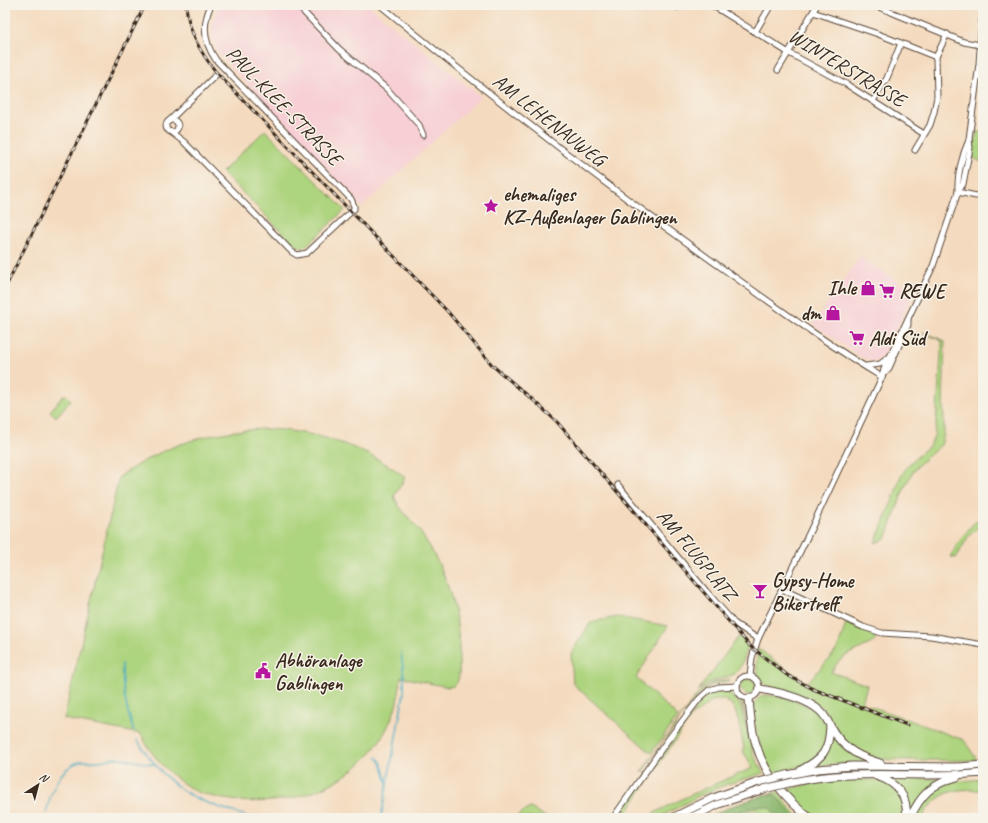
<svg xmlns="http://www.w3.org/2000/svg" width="988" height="823" font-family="Caveat,sans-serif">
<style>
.built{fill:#f7cfd4}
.green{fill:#add47e;stroke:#747f4e}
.forest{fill:#8ab66d;stroke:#627046}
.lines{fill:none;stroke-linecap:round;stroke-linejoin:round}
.stream{stroke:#41a8c2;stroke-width:1.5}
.minor-casing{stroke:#574536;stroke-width:7}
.highway-casing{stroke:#574536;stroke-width:9}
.minor{stroke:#fff;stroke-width:5}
.highway{stroke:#fff;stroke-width:7}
.rail-casing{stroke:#3b2a1e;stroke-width:3}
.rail{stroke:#f7f3e8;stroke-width:1.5;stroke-dasharray:4.5;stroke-linecap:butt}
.highway-bridge-casing{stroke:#574536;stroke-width:9;stroke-linecap:butt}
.highway-bridge{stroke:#fff;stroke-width:7}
.labels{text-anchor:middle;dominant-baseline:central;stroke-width:3;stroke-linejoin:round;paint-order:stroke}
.street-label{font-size:20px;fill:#3b2a1e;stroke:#f7f3e8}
.poi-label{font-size:20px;font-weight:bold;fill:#3b2a1e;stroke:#f7f3e8;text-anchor:start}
</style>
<rect width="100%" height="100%" fill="#f7f3e8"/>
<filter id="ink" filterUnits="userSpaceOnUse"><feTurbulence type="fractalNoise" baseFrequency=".025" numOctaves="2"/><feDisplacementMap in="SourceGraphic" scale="8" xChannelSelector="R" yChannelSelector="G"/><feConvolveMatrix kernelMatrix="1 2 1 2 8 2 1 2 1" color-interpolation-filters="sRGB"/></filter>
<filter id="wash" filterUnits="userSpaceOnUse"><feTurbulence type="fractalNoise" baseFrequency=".012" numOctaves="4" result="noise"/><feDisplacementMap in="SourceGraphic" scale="16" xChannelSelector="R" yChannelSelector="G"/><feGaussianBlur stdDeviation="0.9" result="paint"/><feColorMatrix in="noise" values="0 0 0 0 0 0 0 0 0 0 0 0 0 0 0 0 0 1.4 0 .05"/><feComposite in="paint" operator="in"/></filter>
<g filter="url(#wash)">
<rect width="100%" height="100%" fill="#f4dbbf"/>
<g class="built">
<path d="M219,5H368L481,97L362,207L218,53L213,40L212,28L213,20Z"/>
<path d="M860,257L914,292L887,349L883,355L878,360L871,361L861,357L813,324Z"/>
</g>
<g class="green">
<path d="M265,130L345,210L306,246L301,247L295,245L222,172Z"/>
<path d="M977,131L983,133V163L972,157Z"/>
<path d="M922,332L941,339L945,342L943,406L944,419V434L941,445L919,464L911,475L903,491L886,539L875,543L893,499L900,478L908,465L930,445L934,437L936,425L942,341Z"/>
<path d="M65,394L71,400L56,417L50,411Z"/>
<path d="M269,429C319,432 364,447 404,476V480L394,496C398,509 414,522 421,533C446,570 460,613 459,657C459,666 461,681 454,686L448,687L401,677C393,779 288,823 197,792C173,779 153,759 141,734L64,719L119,477C163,445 214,429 269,429Z"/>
<path d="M983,515V522L968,537L956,558L950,557C961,538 967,529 983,515Z"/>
<path d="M618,617L668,626L636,678L678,717L651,753L573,684L571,653L591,622Z"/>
<path d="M846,623L876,635L874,642L847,655L838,662L831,672L867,685L862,703L964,740L977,760C959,761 941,760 922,760C899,759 874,763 854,749C836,737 836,720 822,708C811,697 781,690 766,685C754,676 756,661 758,648L777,663L807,683L835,652L839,645Z"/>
<path d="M739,636L749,645L742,664L735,674L708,683L697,692Z"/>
<path d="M729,679V681L719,683L710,686L701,693L680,718L677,725L662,743L643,771L641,772L696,696L703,689L712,683Z"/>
<path d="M746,679H752L756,685V690L751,695L745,694L741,689V683Z"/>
<path d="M720,690H728V692L740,705L753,754L764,773L725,785L697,797L658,818H646C680,798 717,783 753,768L743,751L744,748C741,737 739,713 731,704C729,702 725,701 722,699L711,701L697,713L692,715L623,818H617L662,753L671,744L673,738L701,701L709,694Z"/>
<path d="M731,691L735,693L743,703L748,727L757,756L751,740L742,705Z"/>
<path d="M765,695C786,696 836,708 826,739C824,744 823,753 819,756C806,767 789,769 773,773C763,754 749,723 755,702L761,696Z"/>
<path d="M832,735L868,762L813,766C826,755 829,751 832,735Z"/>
<path d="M889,778L943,779L908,818L909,808Z"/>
<path d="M983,779V791C956,786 935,793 922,818H913L925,796L949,782Z"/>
<path d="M842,780C873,779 905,775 903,818H815L798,804L785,790L810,784Z"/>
<path d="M778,792L791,809L800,818H796L775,795H764Z"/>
<path d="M756,806L768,807L780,818H770L757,810H751L731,818C738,811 747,809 756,806Z"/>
<path d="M530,808L548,818H513Z"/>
</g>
<path class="forest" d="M764,795H775L796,818H780L768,807L756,806L741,811L728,818H706L732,806Z"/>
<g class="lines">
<g class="stream">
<path d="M122,664C122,690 126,708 134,732"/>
<path d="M137,740C150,759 165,779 185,792C205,804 230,811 252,818"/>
<path d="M377,757L381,762L387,783"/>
<path d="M46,813C51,792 58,768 81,761C86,760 92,762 97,761C104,761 111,757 118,758C131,759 142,764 155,764"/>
<path d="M381,818L404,693V676L401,652"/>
</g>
</g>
</g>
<g filter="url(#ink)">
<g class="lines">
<defs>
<g id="minor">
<path d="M297,5L339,49L387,89L419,125L423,135"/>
<path d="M380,5C493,98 609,188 729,273C778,308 830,346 882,377"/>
<path d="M712,5L789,53L846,84L924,134"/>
<path d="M874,5L964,42L980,45"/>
<path d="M678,7L679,5"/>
<path d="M813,12L878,34L936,57"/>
<path d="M755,32L771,5"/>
<path d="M778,70L817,5"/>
<path d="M873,101L887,78L901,43"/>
<circle cx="172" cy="126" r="6"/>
<path d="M169,121L216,75"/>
<path d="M171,132L184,142L292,252L297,255L307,253L354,209V206L351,199L216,60C204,43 202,24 211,5"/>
<path d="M915,150L930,125L934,112L937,97L936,57L947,34"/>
<path d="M958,192C957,176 962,155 969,140"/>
<path d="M958,192L976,196L983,194"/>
<path d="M866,366L880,364L888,358"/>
<path d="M883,374L889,368L908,325V319"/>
<path d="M618,485L706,591L734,623L758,639"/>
<path d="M782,589L863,627L882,633L931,636L983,645"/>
<circle cx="748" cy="687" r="11"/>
<path d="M750,676L752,658L758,639L811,529L882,377L884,369L933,266L958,192L963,184L970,148L969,139L979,64L983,5"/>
<path d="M613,818L667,741L699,699L709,690L719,687L737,686"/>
</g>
<g id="highway">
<path d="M760,689C778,692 806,698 820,711C826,716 829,724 833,731C845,750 860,757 880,763"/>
<path d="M749,698C750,713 751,729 756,744C764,773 786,800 810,818"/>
<path d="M801,770C823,758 829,751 830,726"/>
<path d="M787,775L818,769L852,766L959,767"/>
<path d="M876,776C896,782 909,796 906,818"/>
<path d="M793,782C856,768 919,779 983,773"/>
<path d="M672,818L713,798L759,782"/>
<path d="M690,818L719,804L764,789"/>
<path d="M910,818C921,794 932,784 957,777"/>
</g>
</defs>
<use href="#minor" class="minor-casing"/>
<use href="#highway" class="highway-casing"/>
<use href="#minor" class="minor"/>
<use href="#highway" class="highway"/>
<defs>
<g id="rail">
<path d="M186,5C188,30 201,54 217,73L448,312L493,366L533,400L557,422L750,646L787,675L813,689L907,725"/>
<path d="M5,288L145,5"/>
</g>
</defs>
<use href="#rail" class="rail-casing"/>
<use href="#rail" class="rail"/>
<defs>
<g id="highway-bridge">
<path d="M959,767L983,765"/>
<path d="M759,782L787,775"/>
<path d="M764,789L793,782"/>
</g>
</defs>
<use href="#highway-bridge" class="highway-bridge-casing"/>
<use href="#highway-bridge" class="highway-bridge"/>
</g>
</g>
<defs>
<symbol id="sight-bare" viewBox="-9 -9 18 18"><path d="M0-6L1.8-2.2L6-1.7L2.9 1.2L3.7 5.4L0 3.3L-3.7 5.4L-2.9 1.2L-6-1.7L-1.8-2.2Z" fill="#b5179e" stroke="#f7f3e8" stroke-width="2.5" paint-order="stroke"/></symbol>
<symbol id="shop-bare" viewBox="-9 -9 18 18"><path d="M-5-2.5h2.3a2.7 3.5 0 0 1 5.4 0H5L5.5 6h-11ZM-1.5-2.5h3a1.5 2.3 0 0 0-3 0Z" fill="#b5179e" stroke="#f7f3e8" stroke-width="2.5" paint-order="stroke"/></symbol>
<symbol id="supermarket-bare" viewBox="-9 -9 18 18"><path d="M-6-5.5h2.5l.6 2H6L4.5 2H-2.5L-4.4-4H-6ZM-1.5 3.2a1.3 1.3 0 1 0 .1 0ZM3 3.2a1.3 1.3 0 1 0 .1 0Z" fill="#b5179e" stroke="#f7f3e8" stroke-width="2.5" paint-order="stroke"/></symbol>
<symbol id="bar-bare" viewBox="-9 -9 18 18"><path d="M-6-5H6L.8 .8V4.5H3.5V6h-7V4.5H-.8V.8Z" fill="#b5179e" stroke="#f7f3e8" stroke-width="2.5" paint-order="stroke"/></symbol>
<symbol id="civic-bare" viewBox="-9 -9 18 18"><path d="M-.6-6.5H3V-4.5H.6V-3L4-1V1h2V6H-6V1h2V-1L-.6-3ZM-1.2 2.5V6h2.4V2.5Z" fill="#b5179e" stroke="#f7f3e8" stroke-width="2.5" paint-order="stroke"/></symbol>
</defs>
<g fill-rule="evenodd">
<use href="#sight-bare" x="480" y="195" width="22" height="22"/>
<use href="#shop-bare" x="857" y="277" width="22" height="22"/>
<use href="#supermarket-bare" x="876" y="280" width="22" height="22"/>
<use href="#shop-bare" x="822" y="302" width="22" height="22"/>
<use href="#supermarket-bare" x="846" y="327" width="22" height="22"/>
<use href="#bar-bare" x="749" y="580" width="22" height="22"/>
<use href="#civic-bare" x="252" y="660" width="22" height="22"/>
</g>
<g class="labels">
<g class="street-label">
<text transform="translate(847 68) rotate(31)">WINTERSTRASSE</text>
<text transform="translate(284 106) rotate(46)">PAUL-KLEE-STRASSE</text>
<text transform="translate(549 120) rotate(38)">AM LEHENAUWEG</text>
<text transform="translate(697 555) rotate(50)">AM FLUGPLATZ</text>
</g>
<g class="poi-label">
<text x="503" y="194">ehemaliges<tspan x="503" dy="23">KZ-Außenlager Gablingen</tspan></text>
<text x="856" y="288" text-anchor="end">Ihle</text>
<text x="899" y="291">REWE</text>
<text x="821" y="313" text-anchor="end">dm</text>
<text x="869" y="338">Aldi Süd</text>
<text x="772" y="580">Gypsy-Home<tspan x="772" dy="23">Bikertreff</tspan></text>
<text x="275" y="660">Abhöranlage<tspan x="275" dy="23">Gablingen</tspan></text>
</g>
</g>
<rect width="988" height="823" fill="none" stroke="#f7f3e8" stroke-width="20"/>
<g transform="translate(38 785) rotate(36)" stroke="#f7f3e8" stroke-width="3" paint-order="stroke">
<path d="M0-3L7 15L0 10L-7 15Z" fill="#3b2a1e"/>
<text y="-6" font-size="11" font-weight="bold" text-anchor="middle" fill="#3b2a1e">N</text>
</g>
</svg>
